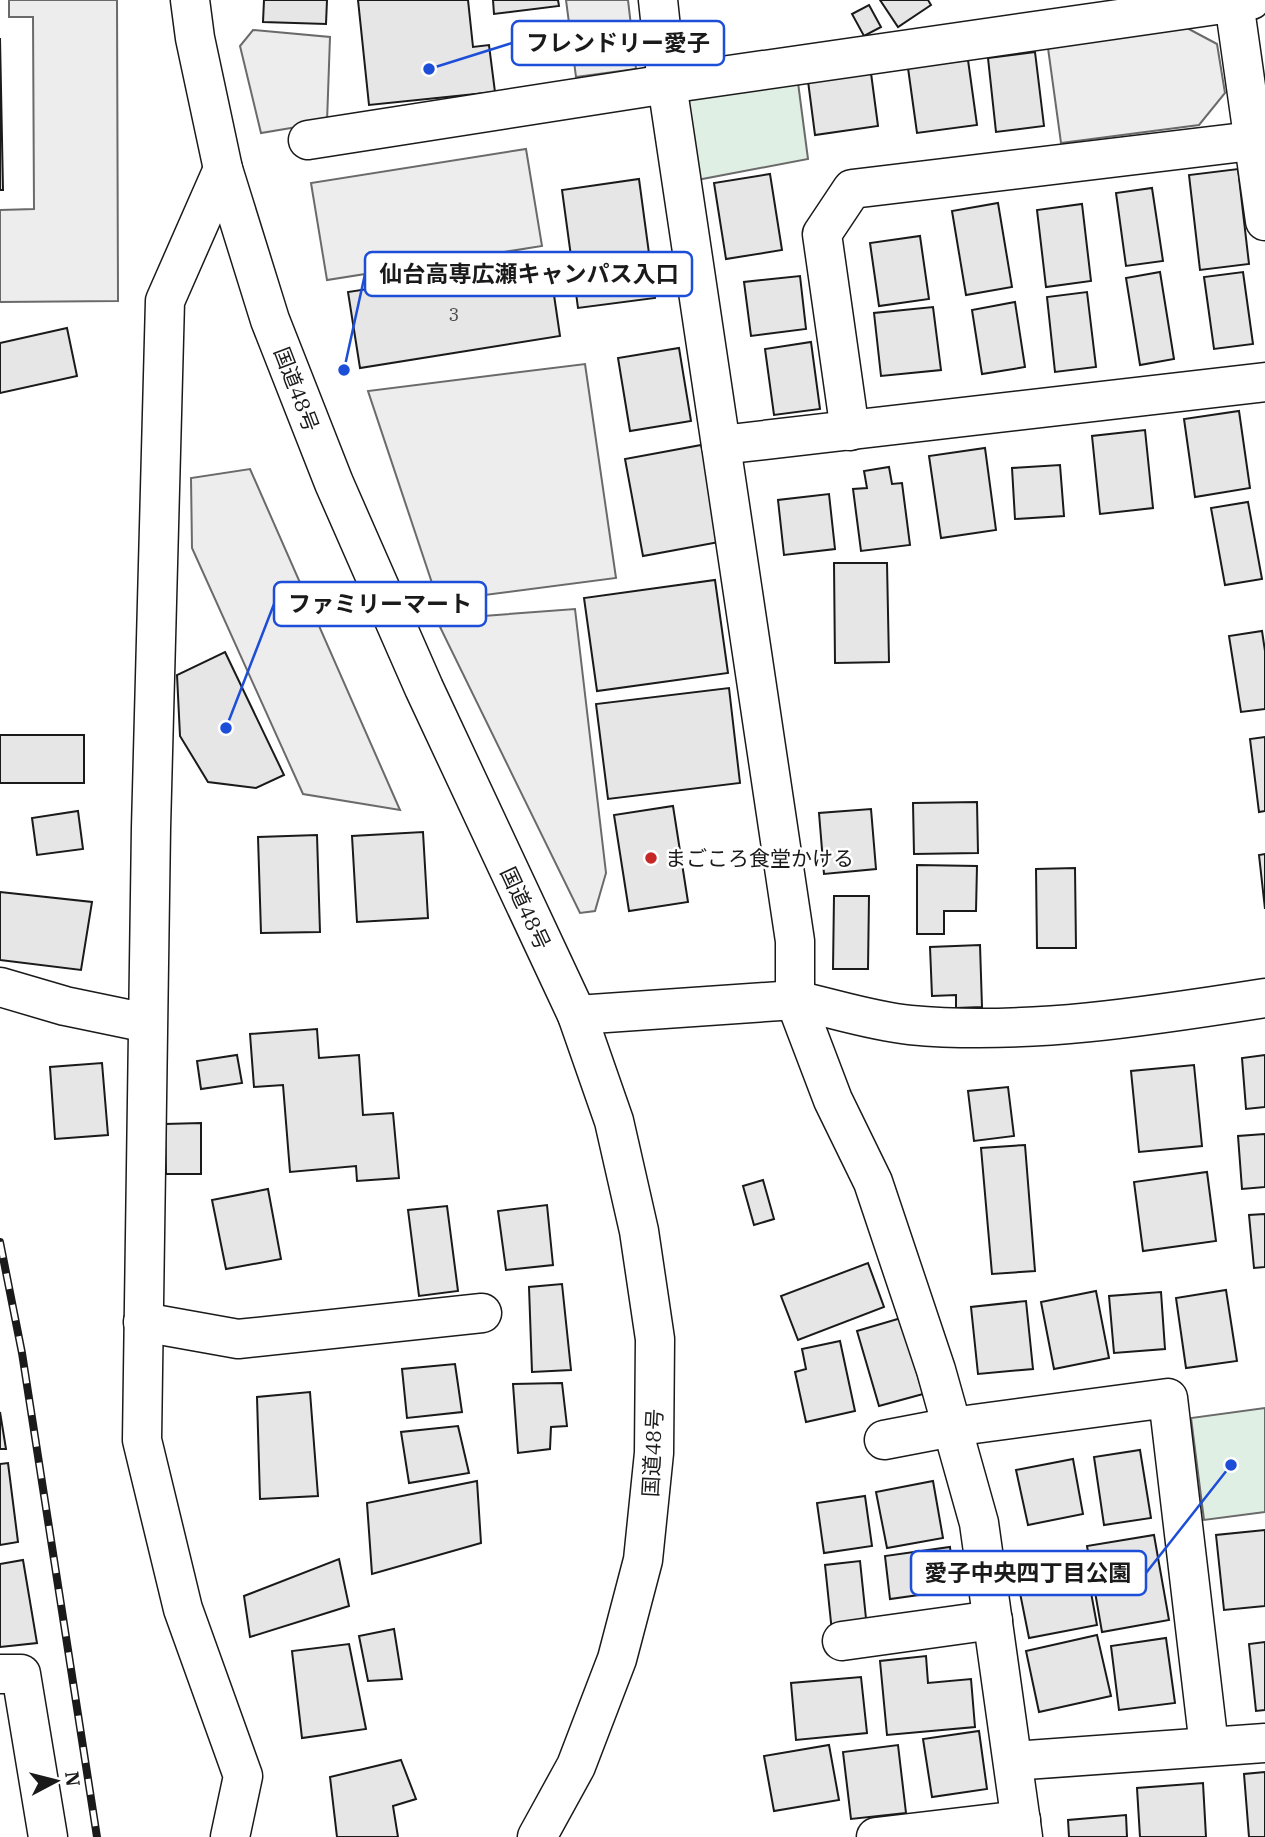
<svg xmlns="http://www.w3.org/2000/svg" width="1265" height="1837" font-family="'IBM Plex Serif','Noto Sans JP',serif">
<style>
.green{fill:#e0efe3;stroke:#6a6a6a;stroke-width:2}
.parking{fill:#ededed;stroke:#6a6a6a;stroke-width:2}
.building{fill:#e6e6e6;stroke:#1a1a1a;stroke-width:2}
.lines{fill:none;stroke-linecap:round;stroke-linejoin:round}
.minor-casing{stroke:#1a1a1a;stroke-width:41}
.tertiary-casing{stroke:#1a1a1a;stroke-width:41}
.trunk-casing{stroke:#1a1a1a;stroke-width:41}
.minor{stroke:#fff;stroke-width:38}
.tertiary{stroke:#fff;stroke-width:38}
.trunk{stroke:#fff;stroke-width:38}
.rail-casing{stroke:#1a1a1a;stroke-width:8}
.rail{stroke:#fff;stroke-width:5;stroke-dasharray:16;stroke-linecap:butt}
.poi-dot{fill:#c62828;stroke:#fff;stroke-width:2.5}
.labels{text-anchor:middle;dominant-baseline:central;stroke-width:5;stroke-linejoin:round;paint-order:stroke}
.number-label{font-size:18px;fill:#4d4d4d}
.street-label{font-size:21px;fill:#1a1a1a;stroke:#fff}
.poi-label{font-size:21px;fill:#1a1a1a;stroke:#fff;text-anchor:start}
.leader{fill:none;stroke:#1d4ed8;stroke-width:2.5}
.callout-dot{fill:#1d4ed8;stroke:#fff;stroke-width:2.5}
.callout{fill:#fff;stroke:#1d4ed8;stroke-width:2.5}
.callout-label{font-size:23px;text-anchor:middle;font-weight:bold;fill:#1a1a1a}
</style>
<rect width="100%" height="100%" fill="#fff"/>
<g class="green">
<path d="M797,75L808,159L697,180L684,93Z"/>
<path d="M1265,1408V1512L1204,1520L1191,1418Z"/>
</g>
<g class="parking">
<path d="M9,0H117L118,301L0,302V210L34,209L33,17H9Z"/>
<path d="M566,0H628L636,69L576,77Z"/>
<path d="M1187,28L1217,44L1225,93L1199,125L1061,143L1048,48Z"/>
<path d="M253,30L330,37L327,122L261,133L240,46Z"/>
<path d="M526,149L542,246L327,280L311,183Z"/>
<path d="M585,364L616,578L438,601L368,391Z"/>
<path d="M250,469L400,810L303,794L192,548L191,478Z"/>
<path d="M575,609L606,873L595,911L580,913L440,627L457,618Z"/>
</g>
<g class="building">
<path d="M264,0H327L326,24L263,22Z"/>
<path d="M358,0H468L473,47L489,45L495,92L369,105Z"/>
<path d="M493,0H558L559,6L494,14Z"/>
<path d="M880,0H928L931,5L898,27Z"/>
<path d="M869,5L881,27L864,36L852,14Z"/>
<path d="M0,38L3,190H0Z"/>
<path d="M1035,52L1044,126L996,132L988,58Z"/>
<path d="M968,60L977,125L917,133L908,68Z"/>
<path d="M871,73L878,126L815,135L808,81Z"/>
<path d="M1238,169L1249,264L1200,270L1189,175Z"/>
<path d="M770,174L782,250L726,259L714,183Z"/>
<path d="M639,179L655,298L578,308L562,190Z"/>
<path d="M1152,188L1163,261L1126,266L1116,193Z"/>
<path d="M998,203L1012,287L966,295L952,211Z"/>
<path d="M1082,204L1091,281L1046,287L1037,210Z"/>
<path d="M920,236L929,299L879,306L870,243Z"/>
<path d="M549,261L560,336L360,368L348,292Z"/>
<path d="M1160,272L1174,359L1140,365L1126,278Z"/>
<path d="M1243,272L1253,344L1214,349L1204,277Z"/>
<path d="M800,276L806,329L751,336L744,282Z"/>
<path d="M1087,292L1096,367L1055,372L1047,297Z"/>
<path d="M1015,302L1025,367L982,374L972,310Z"/>
<path d="M933,307L941,370L881,376L874,313Z"/>
<path d="M67,328L77,376L0,393V343Z"/>
<path d="M811,342L820,409L774,415L765,349Z"/>
<path d="M679,348L691,421L630,431L618,358Z"/>
<path d="M1239,411L1250,488L1195,497L1184,419Z"/>
<path d="M1145,430L1153,508L1100,514L1092,436Z"/>
<path d="M712,443L730,540L643,556L625,459Z"/>
<path d="M985,448L996,530L941,538L929,456Z"/>
<path d="M1060,465L1064,516L1015,519L1012,468Z"/>
<path d="M889,467L892,484L902,483L910,545L861,551L853,489L867,488L864,471Z"/>
<path d="M829,494L835,549L784,555L778,500Z"/>
<path d="M1248,502L1262,579L1225,585L1211,508Z"/>
<path d="M834,563H887L889,662L835,663Z"/>
<path d="M715,580L728,673L597,691L584,598Z"/>
<path d="M1262,631L1265,651V709L1241,712L1229,636Z"/>
<path d="M225,652L284,775L256,788L208,782L180,736L177,675Z"/>
<path d="M729,688L740,783L608,799L596,704Z"/>
<rect x="0" y="735" width="84" height="48"/>
<path d="M1265,737V811L1259,812L1250,739Z"/>
<path d="M977,802L978,853L914,854L913,803Z"/>
<path d="M673,806L688,902L629,911L614,815Z"/>
<path d="M871,809L876,869L824,874L819,813Z"/>
<path d="M78,811L83,849L37,855L32,818Z"/>
<path d="M423,832L428,918L357,922L352,836Z"/>
<path d="M317,835L320,932L261,933L258,837Z"/>
<path d="M1265,854V909L1259,855Z"/>
<path d="M917,865L977,866L976,911H944V934H917Z"/>
<path d="M1075,868L1076,948H1037L1036,869Z"/>
<path d="M0,892L92,902L81,970L0,960Z"/>
<path d="M834,896H869L868,969H833Z"/>
<path d="M980,945L982,1007L956,1008V995L932,996L930,947Z"/>
<path d="M317,1029L319,1058L359,1055L363,1115L393,1113L399,1178L357,1181L356,1166L290,1172L283,1085L254,1087L250,1034Z"/>
<path d="M237,1055L242,1083L201,1089L197,1061Z"/>
<path d="M1265,1055V1107L1246,1109L1242,1058Z"/>
<path d="M102,1063L108,1135L55,1139L50,1067Z"/>
<path d="M1194,1065L1202,1146L1139,1152L1131,1071Z"/>
<path d="M1008,1087L1014,1136L974,1141L968,1091Z"/>
<path d="M201,1123V1174H166L165,1124Z"/>
<path d="M1265,1134V1187L1242,1189L1238,1136Z"/>
<path d="M1025,1145L1035,1271L992,1274L981,1148Z"/>
<path d="M1207,1172L1216,1241L1143,1251L1134,1182Z"/>
<path d="M763,1180L774,1219L754,1225L743,1186Z"/>
<path d="M268,1189L281,1259L226,1269L212,1200Z"/>
<path d="M547,1205L553,1265L506,1270L498,1211Z"/>
<path d="M447,1206L458,1291L419,1296L408,1210Z"/>
<path d="M1265,1214V1267L1254,1268L1249,1215Z"/>
<path d="M868,1263L884,1307L798,1340L781,1296Z"/>
<path d="M562,1284L571,1370L532,1372L529,1287Z"/>
<path d="M1226,1290L1237,1361L1186,1368L1176,1298Z"/>
<path d="M1096,1291L1109,1358L1054,1369L1041,1302Z"/>
<path d="M1161,1292L1165,1349L1114,1353L1109,1296Z"/>
<path d="M1026,1301L1033,1369L978,1374L971,1307Z"/>
<path d="M901,1318L923,1394L879,1406L857,1331Z"/>
<path d="M840,1341L855,1411L806,1422L795,1372L806,1369L802,1349Z"/>
<path d="M455,1364L462,1412L407,1418L402,1369Z"/>
<path d="M562,1383L567,1426L551,1427L550,1449L518,1453L513,1384Z"/>
<path d="M310,1392L318,1496L260,1499L257,1397Z"/>
<path d="M0,1412L6,1449H0Z"/>
<path d="M458,1426L469,1473L409,1483L401,1432Z"/>
<path d="M1140,1450L1151,1518L1104,1525L1094,1457Z"/>
<path d="M1073,1459L1083,1514L1028,1525L1016,1470Z"/>
<path d="M8,1463L18,1542L0,1545V1464Z"/>
<path d="M477,1481L481,1543L372,1574L367,1503Z"/>
<path d="M933,1481L943,1538L887,1548L876,1492Z"/>
<path d="M865,1496L872,1546L824,1553L817,1503Z"/>
<path d="M1265,1530V1606L1224,1610L1216,1535Z"/>
<path d="M1154,1535L1169,1620L1102,1632L1087,1546Z"/>
<path d="M950,1547L955,1590L890,1599L885,1556Z"/>
<path d="M339,1559L349,1606L250,1637L244,1596Z"/>
<path d="M23,1560L37,1643L0,1647V1564Z"/>
<path d="M1085,1560L1097,1625L1029,1638L1016,1573Z"/>
<path d="M860,1561L867,1628L832,1632L825,1565Z"/>
<path d="M394,1629L402,1679L368,1681L359,1636Z"/>
<path d="M1097,1635L1111,1696L1039,1712L1026,1651Z"/>
<path d="M1166,1638L1175,1703L1119,1710L1111,1646Z"/>
<path d="M1265,1642V1710L1256,1711L1249,1644Z"/>
<path d="M349,1644L366,1729L302,1738L292,1651Z"/>
<path d="M926,1656L928,1683L971,1679L975,1727L887,1735L880,1661Z"/>
<path d="M861,1677L867,1733L796,1740L791,1683Z"/>
<path d="M979,1731L987,1789L932,1797L923,1739Z"/>
<path d="M829,1745L839,1800L774,1811L764,1756Z"/>
<path d="M898,1745L906,1813L851,1819L843,1752Z"/>
<path d="M401,1760L416,1799L393,1806L398,1837H337L330,1777Z"/>
<path d="M1265,1772V1837H1249L1244,1774Z"/>
<path d="M1203,1783L1206,1837H1140L1137,1788Z"/>
<path d="M1126,1815L1127,1837H1069L1068,1820Z"/>
</g>
<g class="lines">
<defs>
<g id="minor">
<path d="M658,0L667,84L795,941V1000L833,1100L873,1182L936,1370L979,1523L1023,1837"/>
<path d="M1234,2L1265,221"/>
<path d="M308,140L667,84L1251,0"/>
<path d="M223,169L165,301L151,828L142,1440L183,1609L243,1776L230,1837"/>
<path d="M850,431L822,234L852,189L1252,141"/>
<path d="M721,445L1265,382"/>
<path d="M0,987L65,1006L147,1023"/>
<path d="M795,1000C832,1008 871,1021 910,1025C1024,1036 1151,1016 1265,998"/>
<path d="M143,1322L238,1339L482,1313"/>
<path d="M884,1440L952,1427L1168,1398L1209,1746"/>
<path d="M842,1641L993,1620"/>
<path d="M0,1674H21L48,1837"/>
<path d="M1013,1761L1265,1743"/>
<path d="M876,1837L1021,1820"/>
</g>
<path id="tertiary" d="M577,1015L795,1000"/>
<path id="trunk" d="M190,0L195,38L223,169L270,320L334,483L424,688L577,1015L614,1121L639,1231L655,1339L654,1453L643,1560L617,1659L576,1766L537,1837"/>
</defs>
<use href="#minor" class="minor-casing"/>
<use href="#tertiary" class="tertiary-casing"/>
<use href="#trunk" class="trunk-casing"/>
<use href="#minor" class="minor"/>
<use href="#tertiary" class="tertiary"/>
<use href="#trunk" class="trunk"/>
<defs>
<path id="rail" d="M0,1242L22,1353L97,1837"/>
</defs>
<use href="#rail" class="rail-casing"/>
<use href="#rail" class="rail"/>
</g>
<circle class="poi-dot" cx="651" cy="858" r="7"/>
<g class="labels">
<g class="number-label">
<text x="454" y="314">3</text>
</g>
<g class="street-label">
<text transform="translate(297 389) rotate(69)">国道48号</text>
<text transform="translate(526 908) rotate(65)">国道48号</text>
<text transform="translate(652 1453) rotate(-87)">国道48号</text>
</g>
<g class="poi-label">
<text x="665" y="858">まごころ食堂かける</text>
</g>
</g>
<path class="leader" d="M429 69L512 43M344 370L365 274M226 728L274 604M1231 1465L1146 1573"/>
<g class="callout-dot">
<circle cx="429" cy="69" r="7"/>
<circle cx="344" cy="370" r="7"/>
<circle cx="226" cy="728" r="7"/>
<circle cx="1231" cy="1465" r="7"/>
</g>
<g class="callout">
<rect x="512" y="21" width="212" height="44" rx="7"/>
<rect x="365" y="252" width="327" height="44" rx="7"/>
<rect x="274" y="582" width="212" height="44" rx="7"/>
<rect x="911" y="1551" width="235" height="44" rx="7"/>
</g>
<g class="callout-label">
<text x="618" y="51">フレンドリー愛子</text>
<text x="529" y="282">仙台高専広瀬キャンパス入口</text>
<text x="380" y="612">ファミリーマート</text>
<text x="1028" y="1581">愛子中央四丁目公園</text>
</g>
<g transform="translate(56 1781) rotate(83)" stroke="#ffffff" stroke-width="5" paint-order="stroke">
<path d="M0-5L12 26L0 18L-12 26Z" fill="#1a1a1a"/>
<text y="-10" font-size="19" font-weight="bold" text-anchor="middle" fill="#1a1a1a">N</text>
</g>
</svg>
